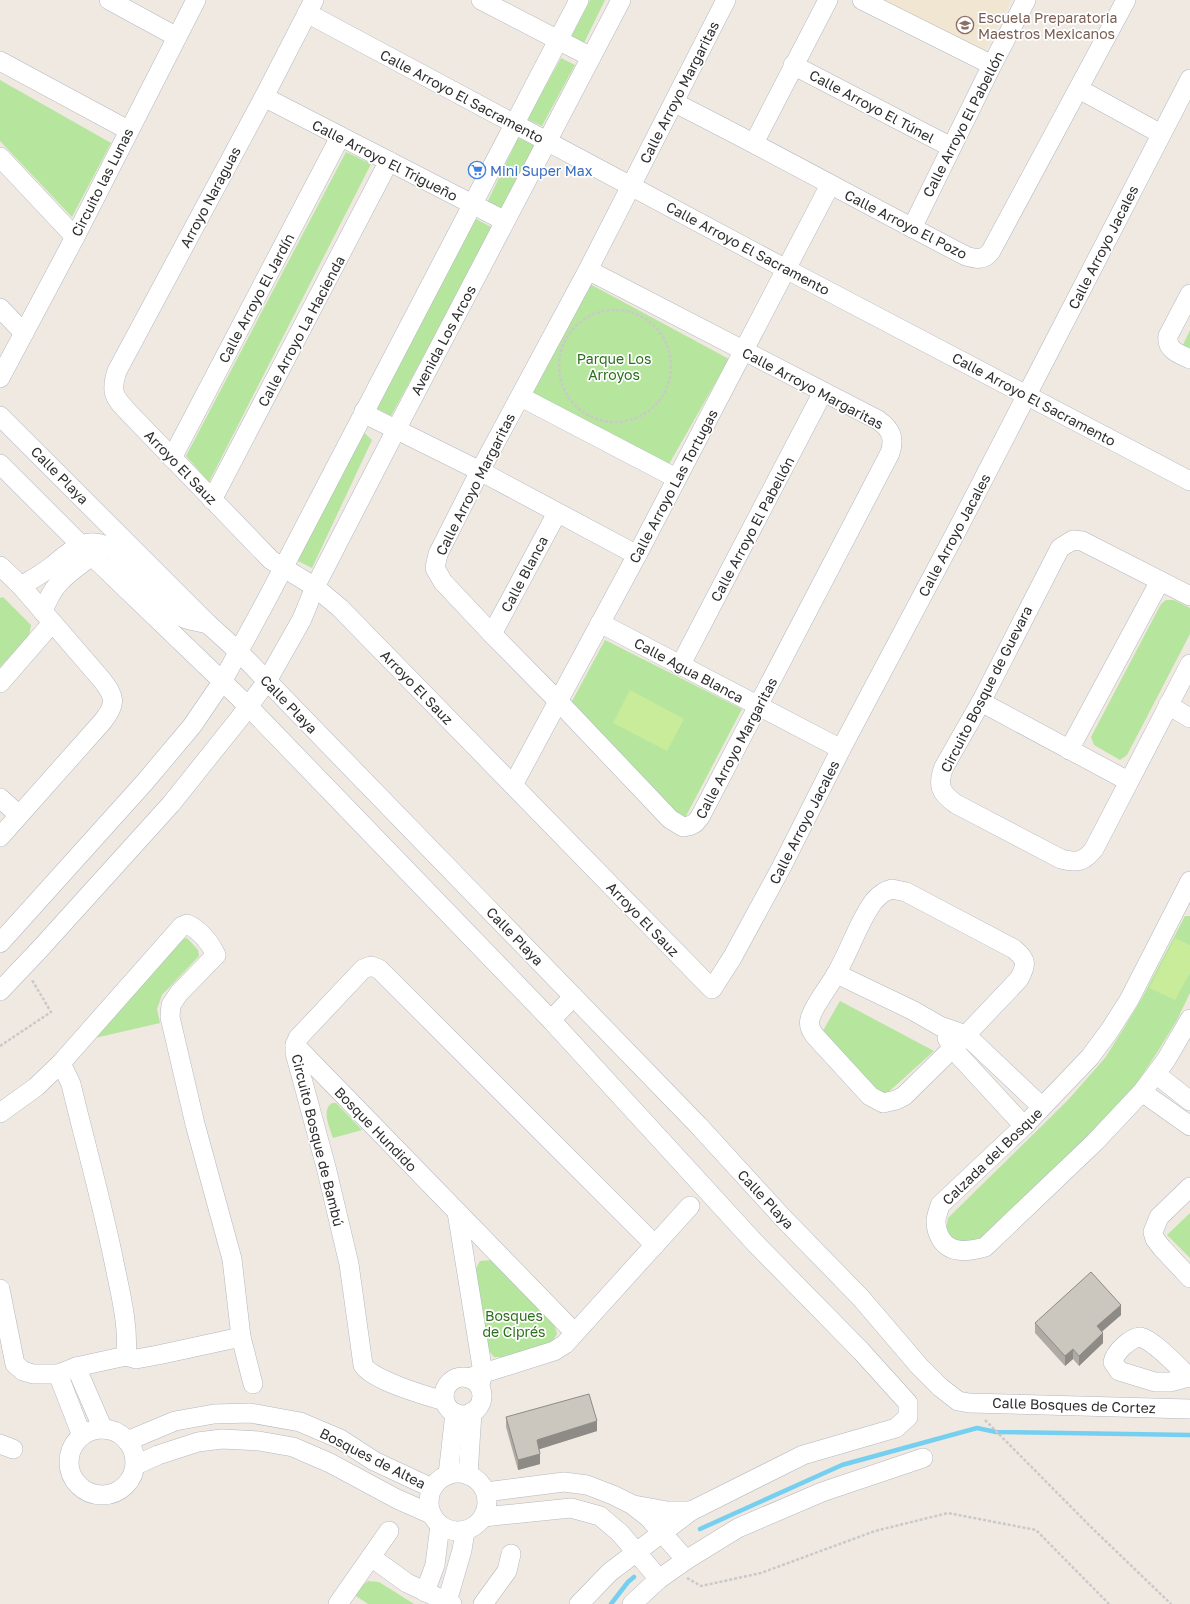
<svg xmlns="http://www.w3.org/2000/svg" width="1190" height="1604" font-family="'Golos Text',sans-serif">
<style>
.education{fill:#f0e6d1}
.green{fill:#b6e59e}
.pitch{fill:#c9ec9a}
.lines{fill:none;stroke-linecap:round;stroke-linejoin:round}
.stream{stroke:#75cff0;stroke-width:4.5}
.minor-casing{stroke:#b4b7c1;stroke-width:20}
.path{stroke:#c9c9c9;stroke-width:2.5;stroke-dasharray:3 2;stroke-linecap:butt}
.minor{stroke:#fff;stroke-width:19}
.wall{fill:#afaba4}
.shaded-wall{fill:#8e8b86}
.building{fill:#cbc7bf;stroke:#8e8b86}
.labels{text-anchor:middle;dominant-baseline:central;stroke-width:3.5;stroke-linejoin:round;paint-order:stroke}
.education-label{font-size:14px;fill:#785e54;stroke:#fff;text-anchor:start}
.street-label{font-size:14px;fill:#2e2e2e;stroke:#fff}
.shop-label{font-size:14px;fill:#366cbe;stroke:#fff;text-anchor:start}
.park-label{font-size:14px;fill:#2c6e1b;stroke:#fff}
</style>
<rect width="100%" height="100%" fill="#efe9e1"/>
<path class="education" d="M880,0H1011L984,51Z"/>
<g class="green">
<path d="M590,0H605L583,45L571,37Z"/>
<path d="M561,58L575,65L542,126L527,119Z"/>
<path d="M0,80L111,143L72,217L0,141Z"/>
<path d="M518,138L535,144L500,212L486,205Z"/>
<path d="M346,152L371,164L209,482L186,456Z"/>
<path d="M476,219L493,228L391,416L376,408Z"/>
<path d="M588,283L729,359L669,464L528,392Z"/>
<path d="M1190,330V348L1183,345Z"/>
<path d="M361,430L372,440L312,568L298,561Z"/>
<path d="M3,597L31,625L29,636L0,667V598Z"/>
<path d="M1166,600H1174L1190,608V634L1127,755L1120,760L1094,745L1091,737L1161,604Z"/>
<path d="M605,640L742,709L684,820L570,705Z"/>
<path d="M1185,916H1190V993L1177,1020L1158,1051L1135,1086L1079,1146L984,1237L966,1246L945,1235L948,1218L1068,1100L1105,1058L1124,1028L1142,998Z"/>
<path d="M187,938L198,950L199,956L162,995L157,1009L160,1023L95,1038L181,939Z"/>
<path d="M840,1001L934,1051L884,1096L821,1034Z"/>
<path d="M332,1103H336L362,1130L333,1138C330,1128 321,1110 332,1103Z"/>
<path d="M1190,1213V1258L1167,1235Z"/>
<path d="M492,1260L554,1323L557,1334L552,1342L503,1357H494L489,1351L475,1270L480,1261Z"/>
<path d="M368,1581L379,1582L414,1604H368L353,1594Z"/>
</g>
<g class="pitch">
<path d="M630,690L684,719L667,751L613,723Z"/>
<path d="M1175,938L1190,945V973L1175,1000L1149,988Z"/>
</g>
<g class="lines">
<g class="stream">
<path d="M700,1529L842,1465L977,1428L996,1432L1190,1435"/>
<path d="M611,1604L628,1582L634,1577"/>
</g>
<defs>
<g id="minor">
<path d="M109,0L177,37"/>
<path d="M314,0L264,97L117,371C110,393 114,397 129,413L271,560L315,587L340,608L712,989L732,958L781,868L841,749L955,534L1190,79"/>
<path d="M481,0L591,57"/>
<path d="M862,0L992,65"/>
<path d="M307,13L786,269L1190,481"/>
<path d="M0,61L128,130"/>
<path d="M793,65L951,147"/>
<path d="M1079,89L1161,134"/>
<path d="M264,97L505,221"/>
<path d="M675,103C773,152 869,206 966,256C976,259 984,261 991,251L1126,0"/>
<path d="M754,143L828,0"/>
<path d="M0,157L75,237"/>
<path d="M912,228L992,65L1026,0"/>
<path d="M588,270L878,420C891,429 895,438 890,453L700,817L695,823L689,826L683,827L670,819L558,701L492,634L443,582L435,568L438,554L480,471L588,270L726,0"/>
<path d="M1190,294L1168,336C1166,350 1179,354 1190,359"/>
<path d="M0,308L24,333"/>
<path d="M0,378L75,237L196,0"/>
<path d="M521,397L676,478"/>
<path d="M364,411L373,418L480,471L637,555"/>
<path d="M0,416L208,624L239,652L698,1125L783,1218L861,1298L919,1366L940,1387L958,1401L969,1403L1190,1409"/>
<path d="M172,458L340,137"/>
<path d="M0,464L92,556L248,706L551,1020L756,1244L861,1351L908,1403V1417L896,1428L803,1455L691,1511L610,1572L579,1604"/>
<path d="M212,500L389,161"/>
<path d="M0,566L21,586L102,680C115,697 117,703 103,721L0,837"/>
<path d="M21,586C31,580 42,574 52,566C72,550 89,532 114,551C131,569 163,609 184,618C191,621 200,622 208,624"/>
<path d="M1190,596L1082,541L1073,540L1060,548L981,702L944,767C937,785 940,793 956,804L1061,859C1077,863 1084,862 1094,849L1190,664"/>
<path d="M43,612C53,582 68,574 92,556"/>
<path d="M600,623L841,749"/>
<path d="M492,634L557,513"/>
<path d="M680,666L823,392"/>
<path d="M0,683L52,623"/>
<path d="M981,702L1128,781"/>
<path d="M1168,705L1190,718"/>
<path d="M1069,750L1160,581"/>
<path d="M513,785L637,555L830,185"/>
<path d="M0,798L19,815"/>
<path d="M1190,881L1129,1000L1110,1030L1090,1057L1024,1126L940,1205C939,1210 936,1216 936,1221C936,1227 938,1234 941,1239C951,1255 970,1251 985,1247L1095,1142L1142,1092L1166,1060L1190,1019"/>
<path d="M892,889L906,892L1014,949C1027,960 1027,964 1019,979L966,1035L904,1096L896,1100L883,1103L870,1096L815,1036C811,1031 808,1026 810,1019C813,1006 829,987 836,974C850,951 858,922 874,901C879,895 884,891 892,889Z"/>
<path d="M0,943L144,783L192,726L222,682L266,601L579,0"/>
<path d="M837,974L912,1010L940,1026L966,1035L1042,1107"/>
<path d="M0,991L39,950L171,804L239,719L267,681L302,619L315,587L397,428L621,0"/>
<path d="M551,1020L573,997"/>
<path d="M947,1038L953,1049L1024,1126"/>
<path d="M295,1045L574,1332"/>
<path d="M61,1063L71,1084C85,1143 102,1202 114,1262C120,1292 129,1325 126,1356"/>
<path d="M1156,1074L1190,1101"/>
<path d="M1142,1092L1190,1126"/>
<path d="M0,1113L36,1087L61,1063L182,926L187,924C200,930 210,943 216,955L179,993L171,1005L170,1017L195,1124L232,1259L241,1337L253,1384"/>
<path d="M1190,1187L1159,1217L1153,1232L1155,1239L1162,1248L1190,1278"/>
<path d="M457,1212L483,1373L480,1384"/>
<path d="M0,1289L15,1364L23,1371L33,1374H58L76,1367L126,1356L136,1359L158,1355L241,1337"/>
<path d="M76,1367L103,1429"/>
<path d="M58,1374L82,1436"/>
<path d="M1189,1377L1170,1382H1155L1119,1371L1113,1362C1115,1352 1130,1338 1140,1337C1155,1341 1177,1366 1189,1377L1190,1378"/>
<circle cx="463" cy="1396" r="19"/>
<path d="M468,1378L554,1351L565,1344L690,1206"/>
<path d="M445,1401C426,1396 372,1380 363,1365L349,1264L326,1167L295,1053V1045L298,1038L363,969L371,966L379,969L655,1245"/>
<circle cx="102" cy="1462" r="33"/>
<path d="M127,1441L175,1421L214,1414L250,1413L300,1422L340,1439L374,1461L432,1488"/>
<path d="M0,1444L13,1449"/>
<path d="M136,1465L158,1455L198,1442L222,1439L259,1441L293,1447L330,1463L397,1499L431,1514"/>
<circle cx="458" cy="1502" r="29"/>
<path d="M448,1475L455,1413"/>
<path d="M468,1475L472,1412"/>
<path d="M486,1492L564,1482L587,1485L613,1495L631,1504L648,1517L686,1560"/>
<path d="M634,1505L667,1511H691"/>
<path d="M483,1517L571,1508L600,1516L620,1533L659,1579"/>
<path d="M371,1557L407,1583L452,1604"/>
<path d="M425,1592L435,1565L440,1525"/>
<path d="M447,1602L462,1550L465,1531"/>
<path d="M338,1604L389,1531"/>
<path d="M483,1604L507,1571L511,1554"/>
<path d="M632,1604L659,1579L686,1560L738,1528L822,1492L923,1458"/>
</g>
</defs>
<use href="#minor" class="minor-casing"/>
<g class="path">
<circle cx="615" cy="366" r="56"/>
<path d="M0,1046L51,1012L32,980"/>
<path d="M985,1420L1091,1527L1171,1604"/>
<path d="M687,1578L701,1586L761,1573L875,1531L948,1513L1036,1530L1109,1604"/>
</g>
<use href="#minor" class="minor"/>
</g>
<g class="wall">
<path d="M1121,1315L1102,1331L1103,1343L1079,1366L1073,1359L1065,1366L1035,1333V1323Z"/>
<path d="M506,1417L597,1431L539,1449L540,1464L518,1470L506,1427Z"/>
</g>
<g class="shaded-wall">
<path d="M1121,1305V1315L1097,1336V1326Z"/>
<path d="M1103,1333V1343L1079,1366V1356Z"/>
<path d="M1073,1349V1359L1065,1366V1356Z"/>
<path d="M597,1421V1431L537,1450V1440Z"/>
<path d="M540,1454V1464L518,1470V1460Z"/>
</g>
<g class="building">
<path d="M1091,1272L1121,1305L1097,1326L1103,1333L1079,1356L1073,1349L1065,1356L1035,1323Z"/>
<path d="M589,1394L597,1421L537,1440L540,1454L518,1460L506,1417Z"/>
</g>
<defs>
<symbol id="school-ring" viewBox="-11 -11 22 22"><circle r="9.5" fill="#fff" stroke="#8d6e63" stroke-width="1.5"/><path d="M0-5L7-2L0 1L-7-2ZM-4 1L0 2.5L4 1V4Q0 6-4 4Z" fill="#8d6e63"/></symbol>
<symbol id="supermarket-ring" viewBox="-11 -11 22 22"><circle r="9.5" fill="#fff" stroke="#3f7fe0" stroke-width="1.5"/><path d="M-6-5.5h2.5l.6 2H6L4.5 2H-2.5L-4.4-4H-6ZM-1.5 3.2a1.3 1.3 0 1 0 .1 0ZM3 3.2a1.3 1.3 0 1 0 .1 0Z" fill="#3f7fe0"/></symbol>
</defs>
<g fill-rule="evenodd">
<use href="#school-ring" x="955" y="15" width="20" height="20"/>
<use href="#supermarket-ring" x="467" y="160" width="20" height="20"/>
</g>
<g class="labels">
<g class="education-label">
<text x="978" y="17">Escuela Preparatoria<tspan x="978" dy="16">Maestros Mexicanos</tspan></text>
</g>
<g class="street-label">
<text transform="translate(679 92) rotate(-63)">Calle Arroyo Margaritas</text>
<text transform="translate(462 96) rotate(28)">Calle Arroyo El Sacramento</text>
<text transform="translate(872 106) rotate(28)">Calle Arroyo El Túnel</text>
<text transform="translate(963 124) rotate(-63)">Calle Arroyo El Pabellón</text>
<text transform="translate(385 160) rotate(27)">Calle Arroyo El Trigueño</text>
<text transform="translate(102 182) rotate(-63)">Circuito las Lunas</text>
<text transform="translate(210 197) rotate(-62)">Arroyo Naraguas</text>
<text transform="translate(906 224) rotate(27)">Calle Arroyo El Pozo</text>
<text transform="translate(1103 247) rotate(-63)">Calle Arroyo Jacales</text>
<text transform="translate(748 248) rotate(28)">Calle Arroyo El Sacramento</text>
<text transform="translate(256 298) rotate(-62)">Calle Arroyo El Jardín</text>
<text transform="translate(301 331) rotate(-62)">Calle Arroyo La Hacienda</text>
<text transform="translate(443 340) rotate(-62)">Avenida Los Arcos</text>
<text transform="translate(813 388) rotate(28)">Calle Arroyo Margaritas</text>
<text transform="translate(1034 399) rotate(28)">Calle Arroyo El Sacramento</text>
<text transform="translate(181 467) rotate(46)">Arroyo El Sauz</text>
<text transform="translate(60 475) rotate(45)">Calle Playa</text>
<text transform="translate(475 484) rotate(-63)">Calle Arroyo Margaritas</text>
<text transform="translate(673 486) rotate(-62)">Calle Arroyo Las Tortugas</text>
<text transform="translate(752 529) rotate(-62)">Calle Arroyo El Pabellón</text>
<text transform="translate(954 535) rotate(-62)">Calle Arroyo Jacales</text>
<text transform="translate(524 574) rotate(-62)">Calle Blanca</text>
<text transform="translate(689 670) rotate(28)">Calle Agua Blanca</text>
<text transform="translate(417 687) rotate(46)">Arroyo El Sauz</text>
<text transform="translate(986 689) rotate(-63)">Circuito Bosque de Guevara</text>
<text transform="translate(289 704) rotate(46)">Calle Playa</text>
<text transform="translate(736 748) rotate(-62)">Calle Arroyo Margaritas</text>
<text transform="translate(804 822) rotate(-63)">Calle Arroyo Jacales</text>
<text transform="translate(643 919) rotate(46)">Arroyo El Sauz</text>
<text transform="translate(515 936) rotate(46)">Calle Playa</text>
<text transform="translate(376 1129) rotate(46)">Bosque Hundido</text>
<text transform="translate(318 1140) rotate(76)">Circuito Bosque de Bambú</text>
<text transform="translate(992 1156) rotate(-44)">Calzada del Bosque</text>
<text transform="translate(766 1199) rotate(47)">Calle Playa</text>
<text transform="translate(1074 1405) rotate(2)">Calle Bosques de Cortez</text>
<text transform="translate(373 1458) rotate(27)">Bosques de Altea</text>
</g>
<g class="shop-label">
<text x="490" y="170">Mini Super Max</text>
</g>
<g class="park-label">
<text x="614" y="358">Parque Los<tspan x="614" dy="16">Arroyos</tspan></text>
<text x="514" y="1315">Bosques<tspan x="514" dy="16">de Ciprés</tspan></text>
</g>
</g>
</svg>
